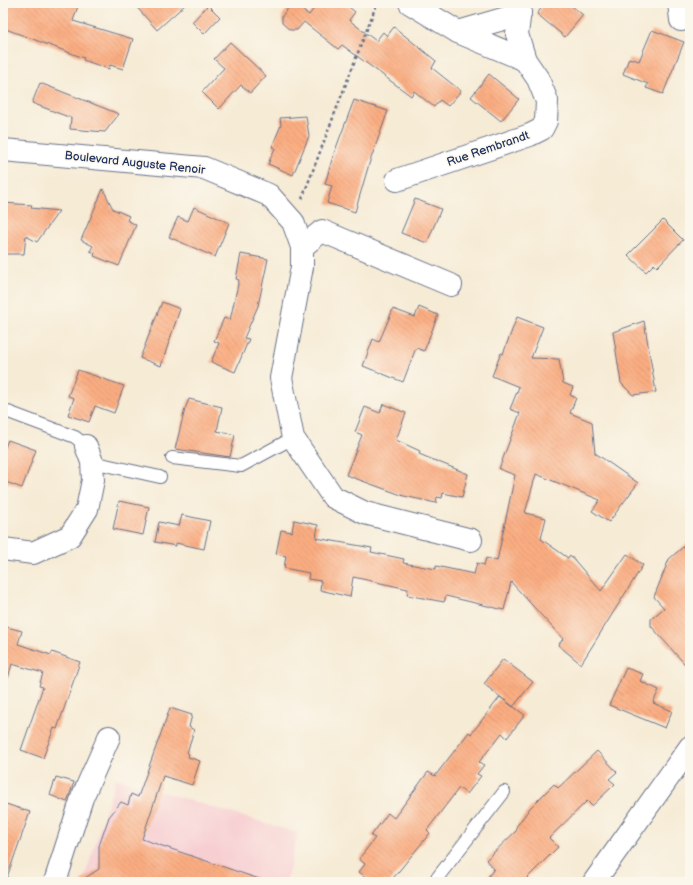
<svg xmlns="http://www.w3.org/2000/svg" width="693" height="885" font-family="'Balsamiq Sans',sans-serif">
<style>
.built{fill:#f7cfd2}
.building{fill:url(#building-back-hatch)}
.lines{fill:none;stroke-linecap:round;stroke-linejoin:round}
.service-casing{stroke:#687188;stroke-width:14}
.minor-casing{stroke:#687188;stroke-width:24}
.path{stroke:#687188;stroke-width:2.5;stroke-dasharray:3 3;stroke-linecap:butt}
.service{stroke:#fff;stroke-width:12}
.minor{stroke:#fff;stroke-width:22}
.labels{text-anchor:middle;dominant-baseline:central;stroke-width:3;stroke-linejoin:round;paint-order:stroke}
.street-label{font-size:12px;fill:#1b2f5e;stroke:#fbf7ec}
</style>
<defs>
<pattern id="building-back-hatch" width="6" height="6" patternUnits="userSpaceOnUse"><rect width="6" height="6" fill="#fbad81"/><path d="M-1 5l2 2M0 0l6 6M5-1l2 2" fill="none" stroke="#d79572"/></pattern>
</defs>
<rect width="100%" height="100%" fill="#fbf7ec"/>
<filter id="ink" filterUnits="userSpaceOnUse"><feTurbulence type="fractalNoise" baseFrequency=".025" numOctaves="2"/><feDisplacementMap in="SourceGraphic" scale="8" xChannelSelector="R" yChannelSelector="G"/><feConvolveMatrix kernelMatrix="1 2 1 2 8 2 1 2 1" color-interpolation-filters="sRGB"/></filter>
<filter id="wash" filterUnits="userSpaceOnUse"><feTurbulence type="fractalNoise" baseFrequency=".012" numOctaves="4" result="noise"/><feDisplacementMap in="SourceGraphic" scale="16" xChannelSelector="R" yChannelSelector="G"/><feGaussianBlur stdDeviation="0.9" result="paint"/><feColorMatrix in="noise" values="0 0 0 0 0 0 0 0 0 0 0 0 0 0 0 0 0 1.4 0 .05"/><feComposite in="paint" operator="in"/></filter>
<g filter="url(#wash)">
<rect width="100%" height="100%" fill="#f6ebd5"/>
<path class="built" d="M116,778L298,833L286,882H83Z"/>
<g id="blocks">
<g class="building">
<path d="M3,3H79L73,21L133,39L123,69L110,65L109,69L83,60L84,58L3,28Z"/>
<path d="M133,3H187L157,30Z"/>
<path d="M292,3L309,15L318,3H344L355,12L349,20L376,41L383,32L387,36L394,27L436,61L432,68L461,91L448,106L440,100L434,107L414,91L411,96L342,45L338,49L304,22L297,30H290L282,23V16Z"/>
<path d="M545,3H568L583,15L565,37L537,14Z"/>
<path d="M208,5L220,17L204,34L192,22Z"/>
<path d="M652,30L684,42L663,94L646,88L648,84L623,74L629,58L639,61Z"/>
<path d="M230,42L266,76L250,93L241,85L219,109L202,92L224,68L214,59Z"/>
<path d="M489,74L519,99L501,121L471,97Z"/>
<path d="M40,83L119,114L105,132L70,129L71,118L32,103Z"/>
<path d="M354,100L388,111L369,164L355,212L327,203L332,186L325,184L333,156Z"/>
<path d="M306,116L309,136L293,175L268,164L275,148L272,147L281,125L280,118Z"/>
<path d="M103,189L113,209L129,216L127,220L136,225L119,266L94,256L95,253L90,251L93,246L81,240Z"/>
<path d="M415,199L441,209L427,243L401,233Z"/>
<path d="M3,203L32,205L31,208L59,211L37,242L26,236L24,254H3Z"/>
<path d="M194,207L229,223L215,257L169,237L178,217L188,221Z"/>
<path d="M663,220L683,240L657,267L654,264L646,272L628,255Z"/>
<path d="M241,254L268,259L258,306L244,338L249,339L235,372L211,362L219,343L214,341L224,318L230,320L239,280L236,279Z"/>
<path d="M162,302L180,309L161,366L140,358Z"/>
<path d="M419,307L438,315L424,351L416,348L403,382L363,366L373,339L379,342L393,309L415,317Z"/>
<path d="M517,317L543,327L531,358L559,359L563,383L573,387L570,395L576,398L570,413L592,422L595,453L638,483L609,522L592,511L600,500L536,474L525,513L546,518L541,539L568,558L570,555L601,591L627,554L643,565L581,664L558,645L563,639L511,582L504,610L446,596L444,602L407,595L408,589L353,577L350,597L320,590L321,581L308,579L309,573L284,568L286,556L276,554L281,530L292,532L294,520L318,525L316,538L372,548L371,552L404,559L403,563L436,569V566L474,574L477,563L484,565L486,558L497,561L515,475L499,469L520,413L510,409L519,387L492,376L501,353L503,354Z"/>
<path d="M644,321L656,392L633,395L621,383L613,332Z"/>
<path d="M78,370L124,386L114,413L95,406L89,422L68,415L74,398L68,396Z"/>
<path d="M189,399L222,407L217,431L235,435L230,457L175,449L185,409Z"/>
<path d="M383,404L406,413L396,440L420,451L419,454L468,474L462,497L443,493L442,498L437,497L436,503L404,496L346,475L362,435L355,432L365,407L380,413Z"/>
<path d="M8,440L36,450L22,488L3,481V452Z"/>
<path d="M119,501L149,507L143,535L113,529Z"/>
<path d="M182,515L210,521L204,549L176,543V546L155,542L159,522L179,526Z"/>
<path d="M690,541V670L651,626V619L664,608L654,597L669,559Z"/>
<path d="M3,626L22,631L18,644L51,655L52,652L80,662L57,729L54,728L43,758L21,750L43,687L39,686L43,673L12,664L8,678H3Z"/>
<path d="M503,659L533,682L513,707L484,684Z"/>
<path d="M626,668L643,674L640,681L659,690L653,703L672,711L665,728L609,705Z"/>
<path d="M500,697L525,715L507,738L502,733L479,762L484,765L477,774L481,776L467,794L459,788L427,830L430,833L390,882H372L359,872L365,864L359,859L375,838L371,836L388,813L394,818L428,772L435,776L469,732L471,734Z"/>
<path d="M170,708L192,715L189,727L194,730L187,753L189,754L188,757L200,761L192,785L163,776L142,839L259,879L258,882H79L99,869V846L109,817L121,802L128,805L131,794L138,797Z"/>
<path d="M597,751L617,772L609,779L615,784L592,806L587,801L549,838L558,847L523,882H484L494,869L486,860L517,830L516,827L530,808L554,784L558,788Z"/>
<path d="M56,777L74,782L67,802L50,795Z"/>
<path d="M3,803L30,812L6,880H3Z"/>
</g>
</g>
</g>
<g filter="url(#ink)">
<use href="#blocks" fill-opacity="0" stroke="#687188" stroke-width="1"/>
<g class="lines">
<defs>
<g id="service">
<path d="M3,410L75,437L86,446"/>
<path d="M172,458L241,466L293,438"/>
<path d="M92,462L160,477"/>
<path d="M434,882L504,792"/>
</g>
<g id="minor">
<path d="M410,3L458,32L525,60"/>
<path d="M679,3L681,20"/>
<path d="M458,32L520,14"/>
<path d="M3,150L204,168L269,195L293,222L302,247V267L281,378L293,438L333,497L365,513L471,540"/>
<path d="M397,180L530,135L542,129L546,121L547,101L538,79L525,60L517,34L521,3"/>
<path d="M302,247L322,231L451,285"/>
<path d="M3,549L33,553L70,536L87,509L93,480L92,462L86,446"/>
<path d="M55,882L82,798L109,737"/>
<path d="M594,882L690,747"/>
</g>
</defs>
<use href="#service" class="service-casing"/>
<use href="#minor" class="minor-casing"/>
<path class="path" d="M302,199L377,3"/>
<use href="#service" class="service"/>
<use href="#minor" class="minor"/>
</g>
</g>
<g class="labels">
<g class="street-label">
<text transform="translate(488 149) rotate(-19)">Rue Rembrandt</text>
<text transform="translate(135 163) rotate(6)">Boulevard Auguste Renoir</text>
</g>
</g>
<rect width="693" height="885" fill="none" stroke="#fbf7ec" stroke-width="16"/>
</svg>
